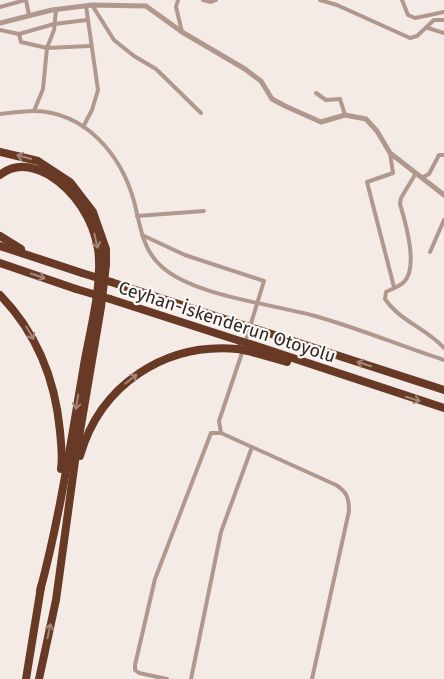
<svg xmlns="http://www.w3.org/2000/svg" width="444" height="679" font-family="'Fira Sans',sans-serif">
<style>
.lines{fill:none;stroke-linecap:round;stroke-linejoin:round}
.minor{stroke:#b1988e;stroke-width:4}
.tertiary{stroke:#b1988e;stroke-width:5}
.motorway{stroke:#683925;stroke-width:8}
.motorway-bridge{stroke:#683925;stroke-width:8}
.oneway{stroke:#a48679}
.labels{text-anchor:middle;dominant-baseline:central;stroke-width:4.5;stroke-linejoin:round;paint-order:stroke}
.street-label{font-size:18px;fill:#2d2928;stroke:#fff9f6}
</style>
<rect width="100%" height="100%" fill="#f4ebe7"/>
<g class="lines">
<g class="minor">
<path d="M26,0L29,15"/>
<path d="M178,0L176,7L182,32"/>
<path d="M203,0L211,2L216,0"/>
<path d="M320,0L337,5L410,38L417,36L434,20H444"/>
<path d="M402,0L408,15L415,18L444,12"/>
<path d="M92,5L114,40L134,56L156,69L201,113"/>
<path d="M0,7L25,0"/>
<path d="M428,28L444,33"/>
<path d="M0,30L19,34L21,42L47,48L90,46"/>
<path d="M19,34L54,24L87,20"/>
<path d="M316,93L326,100L340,99L345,115"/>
<path d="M34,111L43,89L47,48L54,30L56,10"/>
<path d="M0,114C11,113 23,111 34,111C86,112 121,155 134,201C140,224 142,249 161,266C193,296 273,304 315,316C358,328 401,346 444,360"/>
<path d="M83,127L92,110L98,90L86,6"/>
<path d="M390,153L393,173L367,182L394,287"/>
<path d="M416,173L401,198L400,204C405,221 419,267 404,282C400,286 392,289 386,292L385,299C400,321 427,329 444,348"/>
<path d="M423,177L429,174L439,155H444"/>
<path d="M137,216L204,211"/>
<path d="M142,235L185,255L264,281L245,343"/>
<path d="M430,252L444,220"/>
<path d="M243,350L219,421L221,433L336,485C347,492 349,498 349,511L312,679"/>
<path d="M167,679L139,673L135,670V665L155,579L211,433H221"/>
<path d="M191,679L221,532L252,447"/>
</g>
<path class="tertiary" d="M0,23L52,10L92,5L146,6L182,32L245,69L261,81L272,99L285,106L321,122L345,115L366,119L377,131L390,153L444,195"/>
<g class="motorway">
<path d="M0,152L38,161L70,182L93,212L106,249V265L101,307L75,461L56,600L39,679"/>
<path d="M0,175C16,162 33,166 49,175C75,191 93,219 98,249C103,284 90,330 84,365C71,441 60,517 40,591"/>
<path d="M0,236L21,249"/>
<path d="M0,246L82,273"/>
<path d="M0,263L76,289"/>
<path d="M111,282L246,326"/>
<path d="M0,295C37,333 55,378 60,431C61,444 63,457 61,469"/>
<path d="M110,299L240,341"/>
<path d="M256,329L444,390"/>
<path d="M250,344L444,408"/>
<path d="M248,351L287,362"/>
<path d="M80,456C100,385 165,342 238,349"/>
<path d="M26,679L41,587"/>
</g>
<g class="motorway-bridge">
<path d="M82,273L111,282"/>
<path d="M76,289L110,299"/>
<path d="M246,326L256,329"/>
<path d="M240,341L250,344"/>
<path d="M238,349L248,351"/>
</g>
</g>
<defs><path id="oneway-shaft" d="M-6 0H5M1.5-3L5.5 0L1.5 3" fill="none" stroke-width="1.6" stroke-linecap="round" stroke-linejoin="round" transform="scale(1.25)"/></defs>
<g class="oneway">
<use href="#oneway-shaft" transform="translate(24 157) rotate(-164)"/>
<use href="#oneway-shaft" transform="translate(96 241) rotate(77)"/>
<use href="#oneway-shaft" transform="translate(38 276) rotate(19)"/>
<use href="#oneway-shaft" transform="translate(30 333) rotate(59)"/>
<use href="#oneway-shaft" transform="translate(364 364) rotate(-162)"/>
<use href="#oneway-shaft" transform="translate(131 379) rotate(-39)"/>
<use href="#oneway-shaft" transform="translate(413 399) rotate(17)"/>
<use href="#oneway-shaft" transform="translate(77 402) rotate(100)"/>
<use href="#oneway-shaft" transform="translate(49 631) rotate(-78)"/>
</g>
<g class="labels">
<g class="street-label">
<text transform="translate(227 322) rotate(18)">Ceyhan-İskenderun Otoyolu</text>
</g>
</g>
</svg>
